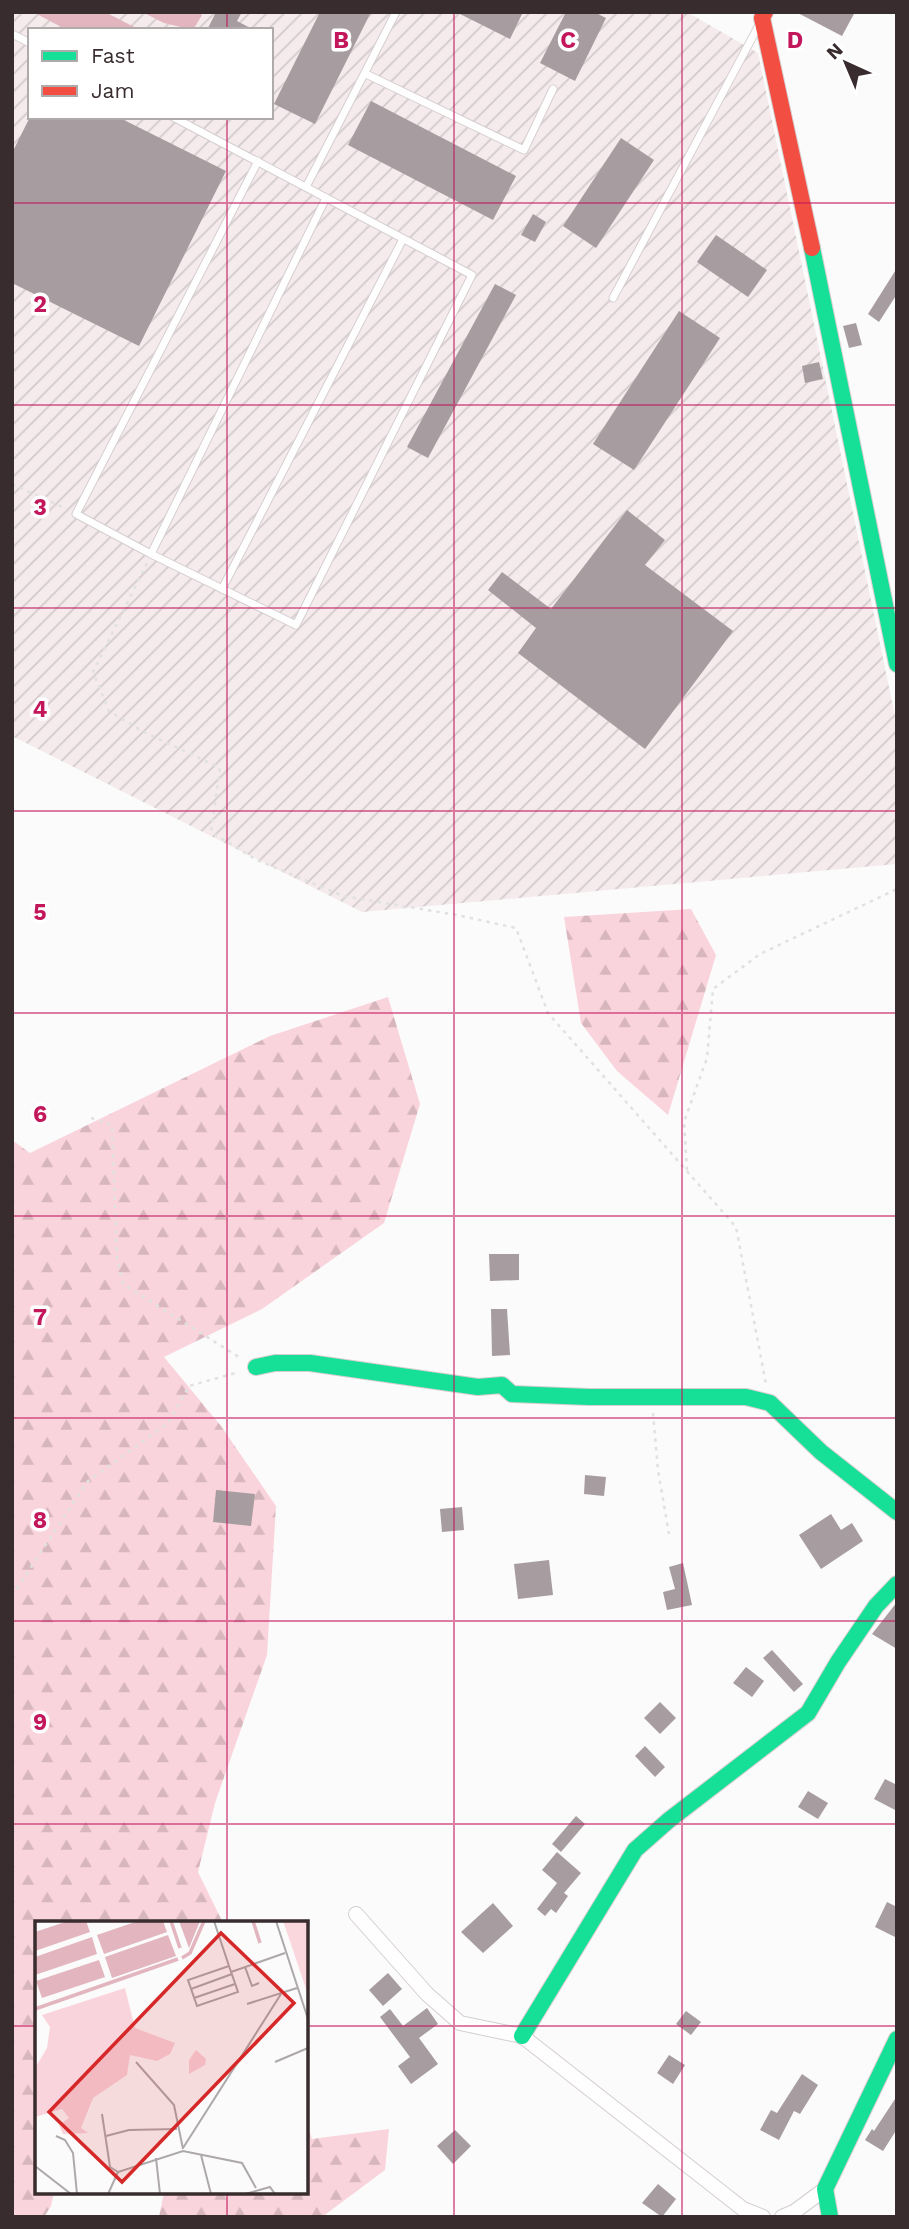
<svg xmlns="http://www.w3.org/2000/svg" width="909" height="2229" font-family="'Work Sans',sans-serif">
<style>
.industrial{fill:url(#industrial-furrows);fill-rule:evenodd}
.forest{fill:url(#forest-firs)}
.water{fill:#e2b5bf}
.building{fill:#a79c9f}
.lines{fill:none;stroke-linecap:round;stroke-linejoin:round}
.lane-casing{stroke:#d5ced0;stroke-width:9}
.street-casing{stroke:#d5ced0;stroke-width:16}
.fast-casing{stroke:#d5ced0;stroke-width:18}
.jam-casing{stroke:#d5ced0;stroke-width:18}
.path{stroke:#e1e1e1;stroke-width:2.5;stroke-dasharray:3.5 5;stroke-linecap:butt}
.lane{stroke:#fefefe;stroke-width:7}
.street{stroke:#fefefe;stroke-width:14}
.fast{stroke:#16e098;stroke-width:16}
.jam{stroke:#f24e42;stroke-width:16}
.grid{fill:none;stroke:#c2185b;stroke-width:2;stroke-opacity:0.55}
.inset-river{fill:none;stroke:#e2b5bf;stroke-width:3.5}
.inset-road{fill:none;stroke:#ada8a9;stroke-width:2}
.view{fill:#d62828;fill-opacity:0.15;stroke:#d62828;stroke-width:3.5}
.inset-edge{fill:none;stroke:#392c2e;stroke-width:3.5}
.grid-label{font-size:23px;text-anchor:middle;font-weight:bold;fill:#c2185b;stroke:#fff;stroke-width:7;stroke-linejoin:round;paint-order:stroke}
</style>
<defs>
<pattern id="industrial-furrows" width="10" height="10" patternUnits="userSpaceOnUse" patternTransform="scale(1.75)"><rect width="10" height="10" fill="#f5ebec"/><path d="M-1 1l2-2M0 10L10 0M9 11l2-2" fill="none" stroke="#d3cacb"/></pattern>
<pattern id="forest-firs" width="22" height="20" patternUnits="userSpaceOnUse" patternTransform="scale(1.75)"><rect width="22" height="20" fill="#fad4dd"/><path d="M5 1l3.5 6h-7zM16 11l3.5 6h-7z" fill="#d7b6be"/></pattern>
</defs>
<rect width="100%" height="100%" fill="#fbfbfb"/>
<path class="industrial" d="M12,12H687L758,53L897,726V864L362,912L12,736ZM30,30H271V117H30Z"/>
<g class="forest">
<path d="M691,909L716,955L668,1115L617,1071L581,1023L564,917Z"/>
<path d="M388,997L420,1104L384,1223L262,1309L164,1357L221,1426L276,1506L267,1655L215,1803L198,1872L223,1923H37V2192H54L51,2206L44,2217H12V1140L30,1153L270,1036Z"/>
<path d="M306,2122L312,2139L389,2129L385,2170L322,2217H159L164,2192H306Z"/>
</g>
<g class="water">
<path d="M33,12H105L140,30H67Z"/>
<path d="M142,12H198L202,15L193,30L164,23Z"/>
</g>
<g class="building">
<path d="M216,12H242L237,21L254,30H207Z"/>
<path d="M320,12H371L315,124L274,104Z"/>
<path d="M456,12H523L510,39Z"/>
<path d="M566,12H594L606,18L575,81L540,63Z"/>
<path d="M796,12H855L842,36Z"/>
<path d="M371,101L516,176L493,220L348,145Z"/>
<path d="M30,117H118L226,171L139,346L12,283V153Z"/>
<path d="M621,138L654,160L596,248L563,226Z"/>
<path d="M533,214L546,222L535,242L521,235Z"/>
<path d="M716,235L767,270L748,297L697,262Z"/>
<path d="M897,268V294L879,322L868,314Z"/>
<path d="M495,284L516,295L428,458L407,447Z"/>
<path d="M679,311L720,338L634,470L593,444Z"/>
<path d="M856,323L862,345L849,348L843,326Z"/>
<path d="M819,362L823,379L805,383L802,366Z"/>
<path d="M627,510L665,540L645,565L733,631L645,749L518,653L536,628L488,590L502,572L551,609Z"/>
<path d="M489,1254H519V1280L490,1281Z"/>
<path d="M491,1309H507L510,1355L492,1356Z"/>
<path d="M585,1475L606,1477L604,1496L584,1494Z"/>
<path d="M216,1490L255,1494L251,1526L213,1522Z"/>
<path d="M462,1507L464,1530L442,1532L440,1509Z"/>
<path d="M831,1514L841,1530L852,1523L863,1541L821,1569L799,1535Z"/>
<path d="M549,1560L553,1595L518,1599L514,1564Z"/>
<path d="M683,1563L692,1605L667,1610L663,1592L675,1589L669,1567Z"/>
<path d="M897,1602V1649L872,1634Z"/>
<path d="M772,1650L803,1684L794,1692L763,1658Z"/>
<path d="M746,1667L764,1681L752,1697L733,1683Z"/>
<path d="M660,1702L676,1718L660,1734L644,1718Z"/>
<path d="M645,1746L665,1767L655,1777L635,1756Z"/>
<path d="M885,1779L897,1785V1811L874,1799Z"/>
<path d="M808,1791L828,1803L818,1819L798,1807Z"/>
<path d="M576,1816L585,1824L561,1852L552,1844Z"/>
<path d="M557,1852L581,1873L564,1893L568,1896L556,1913L551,1909L545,1916L537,1909L557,1883L542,1870Z"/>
<path d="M887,1902L897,1907V1938L875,1927Z"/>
<path d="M493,1903L513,1926L483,1953L461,1932Z"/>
<path d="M388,1973L402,1989L383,2006L369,1990Z"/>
<path d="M427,2008L438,2024L419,2038L438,2064L411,2084L398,2066L410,2057L380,2017L390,2009L403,2026Z"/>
<path d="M686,2011L701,2022L691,2035L676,2024Z"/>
<path d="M669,2055L685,2065L673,2084L657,2073Z"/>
<path d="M802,2074L818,2085L800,2114L794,2111L779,2140L760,2130L771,2110L777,2113Z"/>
<path d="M897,2096V2129L883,2151L865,2140L872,2129L874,2131Z"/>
<path d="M455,2130L471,2146L453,2164L437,2146Z"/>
<path d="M658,2184L676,2199L662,2217L642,2203Z"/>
</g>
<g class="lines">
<defs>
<g id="lane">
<path d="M12,34L30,43"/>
<path d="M366,74L524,150L553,89"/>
<path d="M173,117L472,275L296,625L151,554L76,514L258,161"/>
<path d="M306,187L396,12"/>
<path d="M613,298L759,25"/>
<path d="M151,554L326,198"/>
<path d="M222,589L403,239"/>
</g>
<g id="street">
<path d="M356,1914L427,1994L460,2023L522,2036L743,2209L763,2217"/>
<path d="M782,2217L794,2212L825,2189"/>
</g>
<g id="fast">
<path d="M812,248L897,664"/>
<path d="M256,1367L275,1363H310L478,1387L502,1385L512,1394L589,1397H746L770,1403L821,1452L897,1512"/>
<path d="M522,2036L635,1850L669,1820L808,1713L838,1662L876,1606L897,1584"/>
<path d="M830,2217L825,2189L897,2039"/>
</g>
<path id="jam" d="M765,12L762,18L812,248"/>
</defs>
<use href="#lane" class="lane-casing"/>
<use href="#street" class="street-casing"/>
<use href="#fast" class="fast-casing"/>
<use href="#jam" class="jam-casing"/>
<g class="path">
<path d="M12,484L67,509"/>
<path d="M147,563L93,672L109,711L144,732L220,768L211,832L257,860L343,896L457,915L516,928L548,1013L736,1227L766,1384"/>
<path d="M91,1118L112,1125L117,1259L123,1284L242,1359"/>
<path d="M687,1170L684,1122L707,1058L713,989L760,954L897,889"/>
<path d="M653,1413L658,1470L669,1534"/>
<path d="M12,1596L87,1482L168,1423L189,1386L239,1372"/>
</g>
<use href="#lane" class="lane"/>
<use href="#street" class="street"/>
<use href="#fast" class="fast"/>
<use href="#jam" class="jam"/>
</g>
<path class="grid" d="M227,12V30M454,12V2217M682,12V2217M227,117V1923M12,203H897M12,405H897M12,608H897M12,811H897M12,1013H897M12,1216H897M12,1418H897M12,1621H897M12,1824H897M12,2026H37M306,2026H897M227,2192V2217"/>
<g transform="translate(35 1921)">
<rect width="273" height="273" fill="#fbfbfb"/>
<path d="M248,0H273V74L257,26Z" fill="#fad6dd"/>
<path d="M90,67L100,107L140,122L135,133L122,140L95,134L92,154L58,177L46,207L53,212L28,213L24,204L34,197L27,188L0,196V147L12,127L15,106L7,94ZM161,129L171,138L170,144L154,153V139Z" fill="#fad4dd"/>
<path d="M33,0H51L55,11L0,30V11ZM103,0H128L132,11L69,33L62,14ZM144,0H165L154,27ZM133,14L141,35L77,57L70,36ZM57,16L62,33L0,54V36ZM64,39L70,56L7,77L1,60Z" fill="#e2b5bf"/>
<path class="inset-river" d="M136,0L145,27M218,0L225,22M147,37L155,32L169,0M0,88L143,38"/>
<path class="inset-road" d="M179,0L194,45L203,71L162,85L153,59L194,45M241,0L273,98M210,46L217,65L224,62M196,51L250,32M156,68L197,53M159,77L200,63M212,83L262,67M101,141L139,184L148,228M240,141L273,127M67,193L75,246L83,251M21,215L30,219L38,232L42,273M71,215L94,209L142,208M148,227L246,73M166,234L176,273M121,237L125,273M0,245L36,273M73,273L83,251L148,230L207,242L221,267M210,273L235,266L240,273"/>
<path class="view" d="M186,12L259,82L87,261L14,191Z"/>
<rect width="273" height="273" class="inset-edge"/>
</g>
<g class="grid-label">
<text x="341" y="48">B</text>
<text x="568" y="48">C</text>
<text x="795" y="48">D</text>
<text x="40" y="312">2</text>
<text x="40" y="515">3</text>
<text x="40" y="717">4</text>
<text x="40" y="920">5</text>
<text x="40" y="1122">6</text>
<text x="40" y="1325">7</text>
<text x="40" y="1528">8</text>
<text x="40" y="1730">9</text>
</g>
<rect width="909" height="2229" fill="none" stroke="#392c2e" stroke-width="28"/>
<rect x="28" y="28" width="245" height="91" fill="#ffffff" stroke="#b0abab" stroke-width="2"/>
<rect x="42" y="51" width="35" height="10" fill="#16e098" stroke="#b0abab" stroke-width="2"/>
<text x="91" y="63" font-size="21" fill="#392c2e">Fast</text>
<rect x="42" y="86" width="35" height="10" fill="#f24e42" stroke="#b0abab" stroke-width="2"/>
<text x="91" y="98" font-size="21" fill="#392c2e">Jam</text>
<g transform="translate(846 63) rotate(316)" stroke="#ffffff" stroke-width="5" paint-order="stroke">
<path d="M0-5L12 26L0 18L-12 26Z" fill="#392c2e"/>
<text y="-10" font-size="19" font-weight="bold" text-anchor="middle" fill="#392c2e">N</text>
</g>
</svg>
